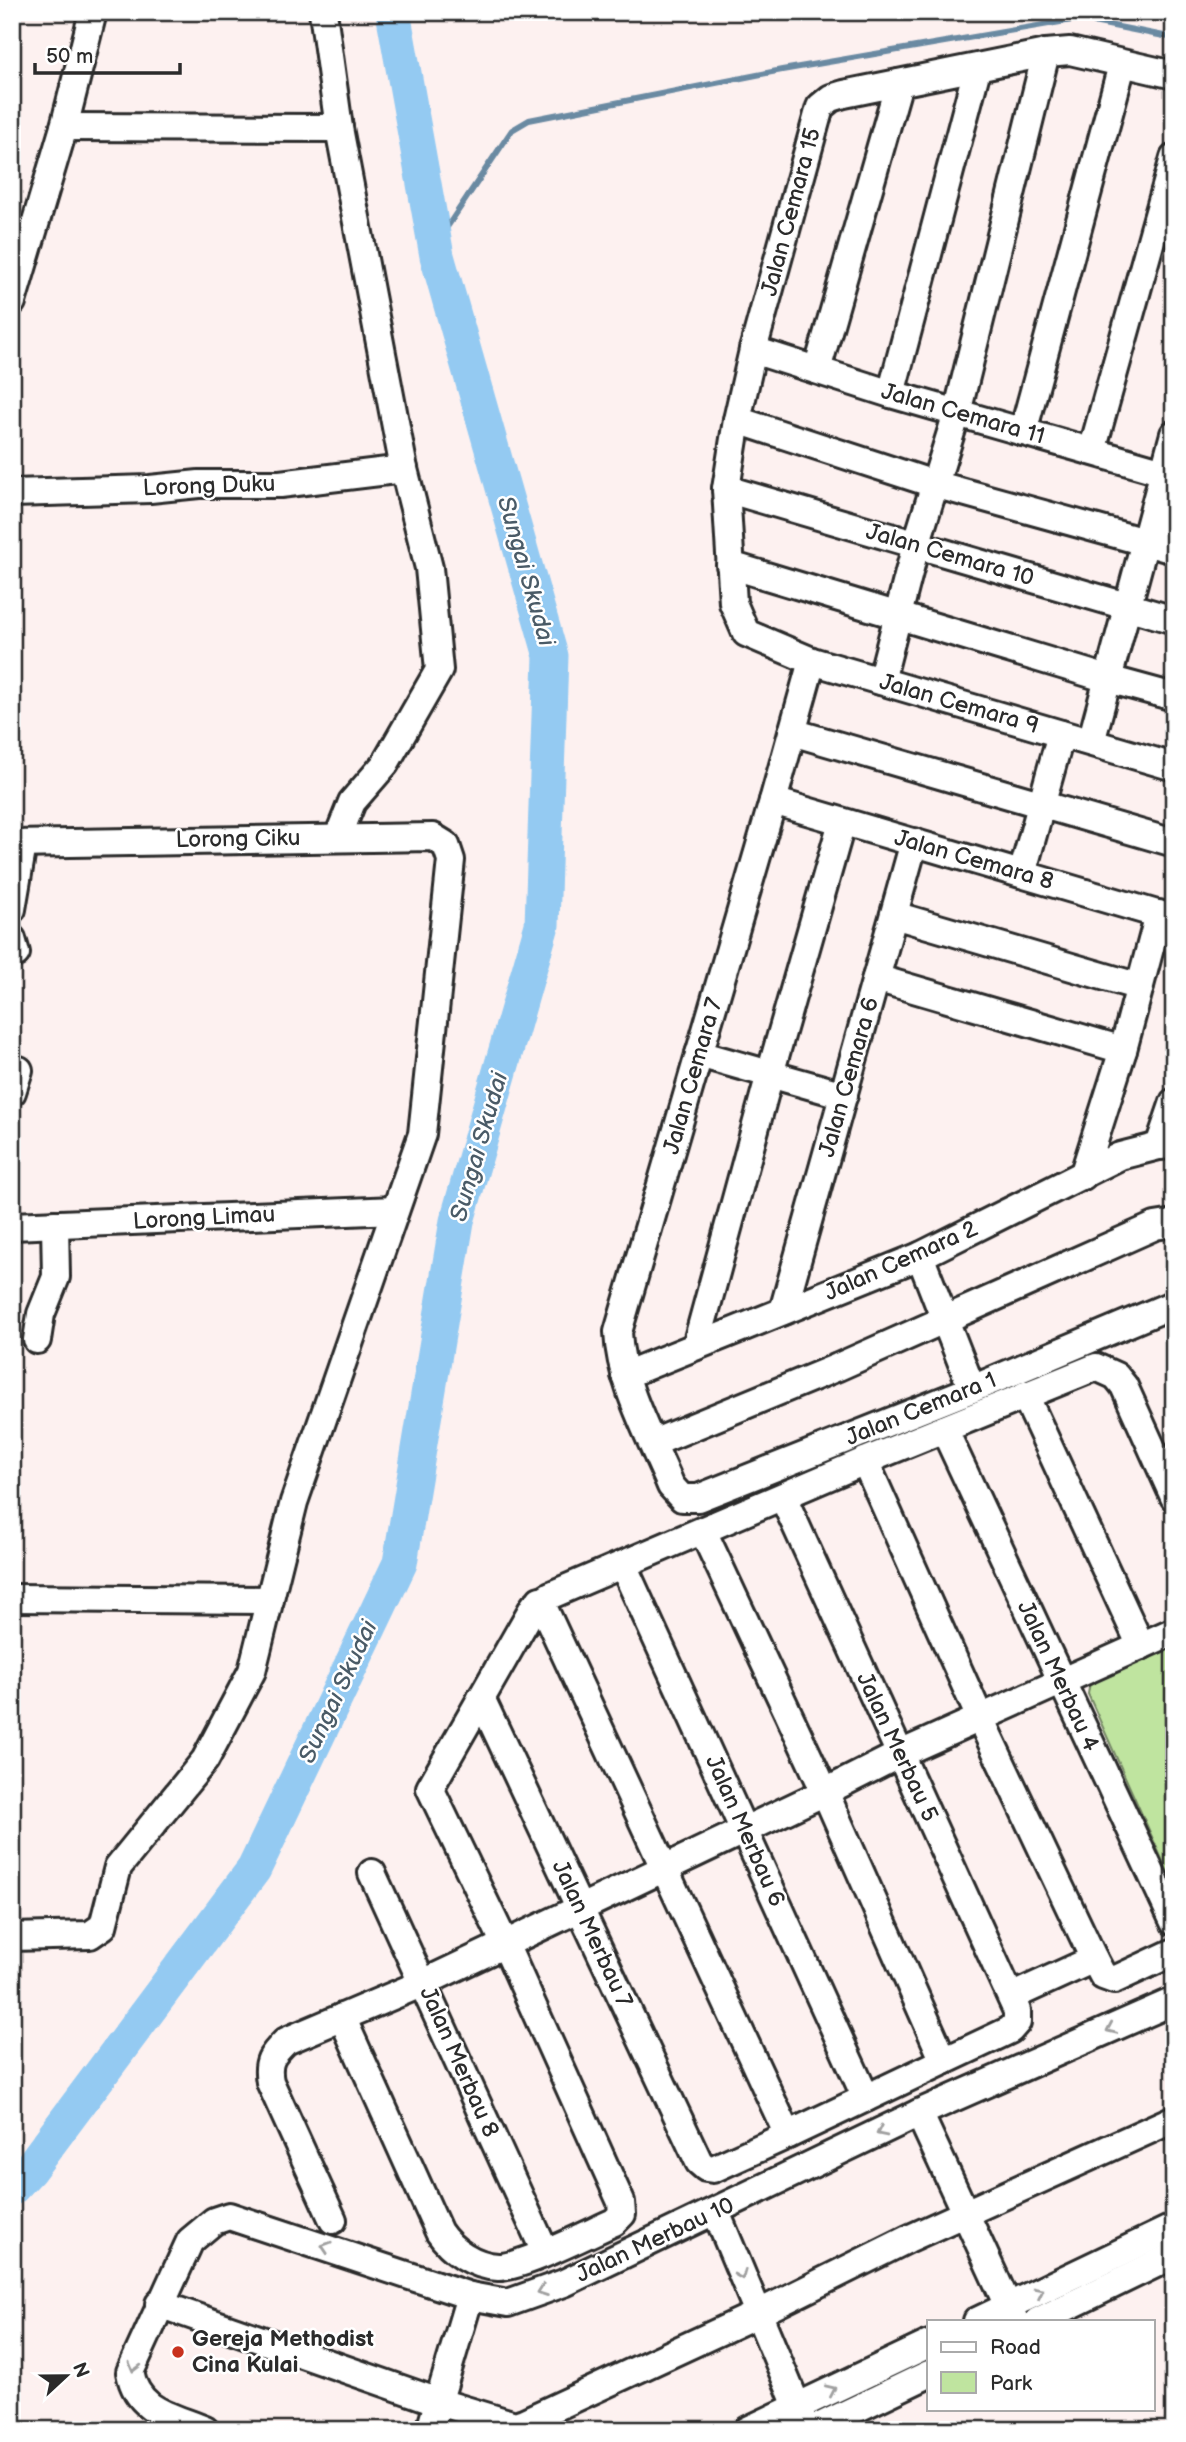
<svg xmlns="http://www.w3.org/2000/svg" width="1186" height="2442" font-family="'Balsamiq Sans',sans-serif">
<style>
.green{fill:#bfe49f;stroke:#758865;stroke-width:2}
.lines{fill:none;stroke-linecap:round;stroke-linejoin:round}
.stream{stroke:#6a8aa2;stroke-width:6}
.river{stroke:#94caf2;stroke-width:35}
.minor-casing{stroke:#2b2b2b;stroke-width:32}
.minor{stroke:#fff;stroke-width:26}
.oneway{stroke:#a0a0a0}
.poi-dot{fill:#c8321e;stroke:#fff;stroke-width:2.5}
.labels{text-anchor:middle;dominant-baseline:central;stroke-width:5;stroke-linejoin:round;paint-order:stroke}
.street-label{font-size:23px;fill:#2b2b2b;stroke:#fff}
.poi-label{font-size:23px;font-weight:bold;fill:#2b2b2b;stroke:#fff;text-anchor:start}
.water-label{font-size:24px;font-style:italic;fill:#4a5b67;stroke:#fff}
</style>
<rect width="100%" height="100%" fill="#fdf1f0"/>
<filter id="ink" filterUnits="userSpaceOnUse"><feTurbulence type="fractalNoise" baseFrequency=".0143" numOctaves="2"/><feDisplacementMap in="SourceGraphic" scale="14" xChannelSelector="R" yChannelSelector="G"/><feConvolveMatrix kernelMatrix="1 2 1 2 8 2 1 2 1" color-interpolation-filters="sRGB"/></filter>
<g filter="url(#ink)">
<path class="green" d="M1174,1640V1886L1088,1694L1090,1682Z"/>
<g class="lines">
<path class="stream" d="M435,245L512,130L529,120L782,70L1078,19L1174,38"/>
<path class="river" d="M12,2188L29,2170L254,1869L400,1563L457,1221L542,925L551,656L437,256L393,12"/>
<defs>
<g id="minor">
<path d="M323,12L339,128L404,469L429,568L439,670L385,764L352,802L338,837"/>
<path d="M1174,75L1070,51L1046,53L844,94L831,98L820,107L753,350L737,420L726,489L733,603L746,633L812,661L1174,767"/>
<path d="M64,127L339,128"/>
<path d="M12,302L64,127L93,12"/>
<path d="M753,350L891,394L1174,475"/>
<path d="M817,370L899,83"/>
<path d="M891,394L977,69"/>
<path d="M737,420L934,484L1174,550"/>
<path d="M1023,432L1122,65"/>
<path d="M1092,451L1174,158"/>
<path d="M726,489L1174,620"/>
<path d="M12,493L150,489L199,484H280L404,469"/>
<path d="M730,565L1108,679L1174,697"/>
<path d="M812,661L773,801L618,1332C620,1384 651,1438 671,1486L682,1498H698L972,1389L1174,1304"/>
<path d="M881,681L916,545L957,413L1046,53"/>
<path d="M792,732L1174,843"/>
<path d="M1091,742L1174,434"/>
<path d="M773,801L1174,919"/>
<path d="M12,844L433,837L446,845L451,860L422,1134L294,1502L252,1671L205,1760L118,1867L103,1926L90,1935L12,1937"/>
<path d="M1022,874L1061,734"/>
<path d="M12,909L23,844"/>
<path d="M894,915L1140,987"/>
<path d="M12,939L16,953"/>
<path d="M876,978L1123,1050"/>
<path d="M699,1054L844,1095"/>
<path d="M12,1092L19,1070"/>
<path d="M1159,1146L1174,1102"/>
<path d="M1083,1176L1123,1050L1159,914"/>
<path d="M12,1226L395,1210"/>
<path d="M920,1256L972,1389"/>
<path d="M783,1311L914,842"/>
<path d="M37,1340L41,1314L56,1277L55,1224"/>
<path d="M696,1346L770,1074L842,822"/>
<path d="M625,1375L920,1256L1120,1156L1159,1146L1174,1145"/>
<path d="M1025,1395L1141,1646"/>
<path d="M944,1429L1174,1922"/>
<path d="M653,1443L838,1367L1155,1226L1174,1223"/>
<path d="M865,1461L980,1718L1094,1959L1011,1997"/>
<path d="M783,1497L1017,2011V2022L1010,2030L944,2061"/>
<path d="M703,1531L825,1792L944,2061L788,2135"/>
<path d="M623,1565L866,2098"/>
<path d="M12,1598L270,1600"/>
<path d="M481,1698L699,2162L706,2168L713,2169L788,2135L540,1600"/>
<path d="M372,1873L545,2252"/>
<path d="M1094,1959L1103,1976L1114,1980L1174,1952"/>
<path d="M342,2017L439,2232C451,2250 474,2266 498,2267C521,2268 589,2233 614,2222L622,2214L621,2202L505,1944L430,1788L534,1606L551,1595L865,1461L1096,1367L1116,1376L1124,1386L1174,1497"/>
<path d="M919,2113L1015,2321"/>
<path d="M716,2212L807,2430"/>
<path d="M333,2220L270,2082C266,2061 272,2055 286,2041L423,1983L825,1792L900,1754L1174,1631"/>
<path d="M159,2304L439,2402L515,2425L524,2422L757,2314L908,2239L1174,2119"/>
<path d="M977,2321L1174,2227"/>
<path d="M1038,2321L1174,2255"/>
<path d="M205,2430C172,2416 137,2412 130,2372L190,2241L214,2221L229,2216L470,2296L508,2303L564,2283L919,2113L1174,2001"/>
<path d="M430,2430L470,2296"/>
<path d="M748,2430L929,2344"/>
<path d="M812,2430L929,2374"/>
</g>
</defs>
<use href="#minor" class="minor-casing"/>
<use href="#minor" class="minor"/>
</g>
<defs><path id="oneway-chevron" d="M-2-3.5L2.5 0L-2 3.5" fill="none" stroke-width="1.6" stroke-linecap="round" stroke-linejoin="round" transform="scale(1.75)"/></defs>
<g class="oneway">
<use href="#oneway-chevron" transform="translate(1111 2029) rotate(156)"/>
<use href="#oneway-chevron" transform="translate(881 2132) rotate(154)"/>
<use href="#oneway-chevron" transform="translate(326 2247) rotate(-162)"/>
<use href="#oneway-chevron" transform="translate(741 2275) rotate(68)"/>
<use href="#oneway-chevron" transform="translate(542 2291) rotate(160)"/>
<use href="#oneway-chevron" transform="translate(1039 2292) rotate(-26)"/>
<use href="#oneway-chevron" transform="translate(134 2367) rotate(105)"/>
<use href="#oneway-chevron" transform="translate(831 2390) rotate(-25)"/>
</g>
</g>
<circle class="poi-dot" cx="178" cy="2352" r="7"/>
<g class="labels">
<g class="street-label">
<text transform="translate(791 212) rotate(-75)">Jalan Cemara 15</text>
<text transform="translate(963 414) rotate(16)">Jalan Cemara 11</text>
<text transform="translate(209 486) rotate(-2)">Lorong Duku</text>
<text transform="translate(950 555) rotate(16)">Jalan Cemara 10</text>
<text transform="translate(959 704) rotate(16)">Jalan Cemara 9</text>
<text transform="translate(238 839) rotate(-1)">Lorong Ciku</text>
<text transform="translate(974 860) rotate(16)">Jalan Cemara 8</text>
<text transform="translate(693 1076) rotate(-74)">Jalan Cemara 7</text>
<text transform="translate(849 1077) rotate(-74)">Jalan Cemara 6</text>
<text transform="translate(204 1218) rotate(-3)">Lorong Limau</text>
<text transform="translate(901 1261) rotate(-24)">Jalan Cemara 2</text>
<text transform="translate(921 1409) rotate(-22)">Jalan Cemara 1</text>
<text transform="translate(1058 1676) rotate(65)">Jalan Merbau 4</text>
<text transform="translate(897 1747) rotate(65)">Jalan Merbau 5</text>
<text transform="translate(745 1831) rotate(66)">Jalan Merbau 6</text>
<text transform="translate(592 1934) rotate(65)">Jalan Merbau 7</text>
<text transform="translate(459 2062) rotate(66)">Jalan Merbau 8</text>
<text transform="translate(655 2240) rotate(-25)">Jalan Merbau 10</text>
</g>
<g class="poi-label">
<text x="192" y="2339">Gereja Methodist<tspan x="192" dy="26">Cina Kulai</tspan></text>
</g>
<g class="water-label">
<text transform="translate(526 571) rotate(74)">Sungai Skudai</text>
<text transform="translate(479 1147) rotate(-74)">Sungai Skudai</text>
<text transform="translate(338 1692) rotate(-65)">Sungai Skudai</text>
</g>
</g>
<rect width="1186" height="2442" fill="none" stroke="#fff" stroke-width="42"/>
<rect x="21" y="21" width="1144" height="2400" fill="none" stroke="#2b2b2b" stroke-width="2.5" filter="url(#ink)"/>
<rect x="927" y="2320" width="228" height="91" fill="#ffffff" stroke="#aaaaaa" stroke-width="2"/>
<rect x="941" y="2342" width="35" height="10" fill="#ffffff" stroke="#aaaaaa" stroke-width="2"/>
<text x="990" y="2354" font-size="21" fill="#2b2b2b">Road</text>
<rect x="941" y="2372" width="35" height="21" fill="#bfe49f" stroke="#aaaaaa" stroke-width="2"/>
<text x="990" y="2390" font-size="21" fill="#2b2b2b">Park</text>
<g transform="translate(66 2376) rotate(68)" stroke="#ffffff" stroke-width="5" paint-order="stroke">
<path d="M0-5L12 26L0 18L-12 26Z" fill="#2b2b2b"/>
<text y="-10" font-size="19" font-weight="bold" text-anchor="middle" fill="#2b2b2b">N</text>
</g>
<path d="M35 63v10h145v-10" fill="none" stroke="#2b2b2b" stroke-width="3.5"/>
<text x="46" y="63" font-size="21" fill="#2b2b2b" stroke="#ffffff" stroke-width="5" paint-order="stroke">50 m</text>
</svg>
